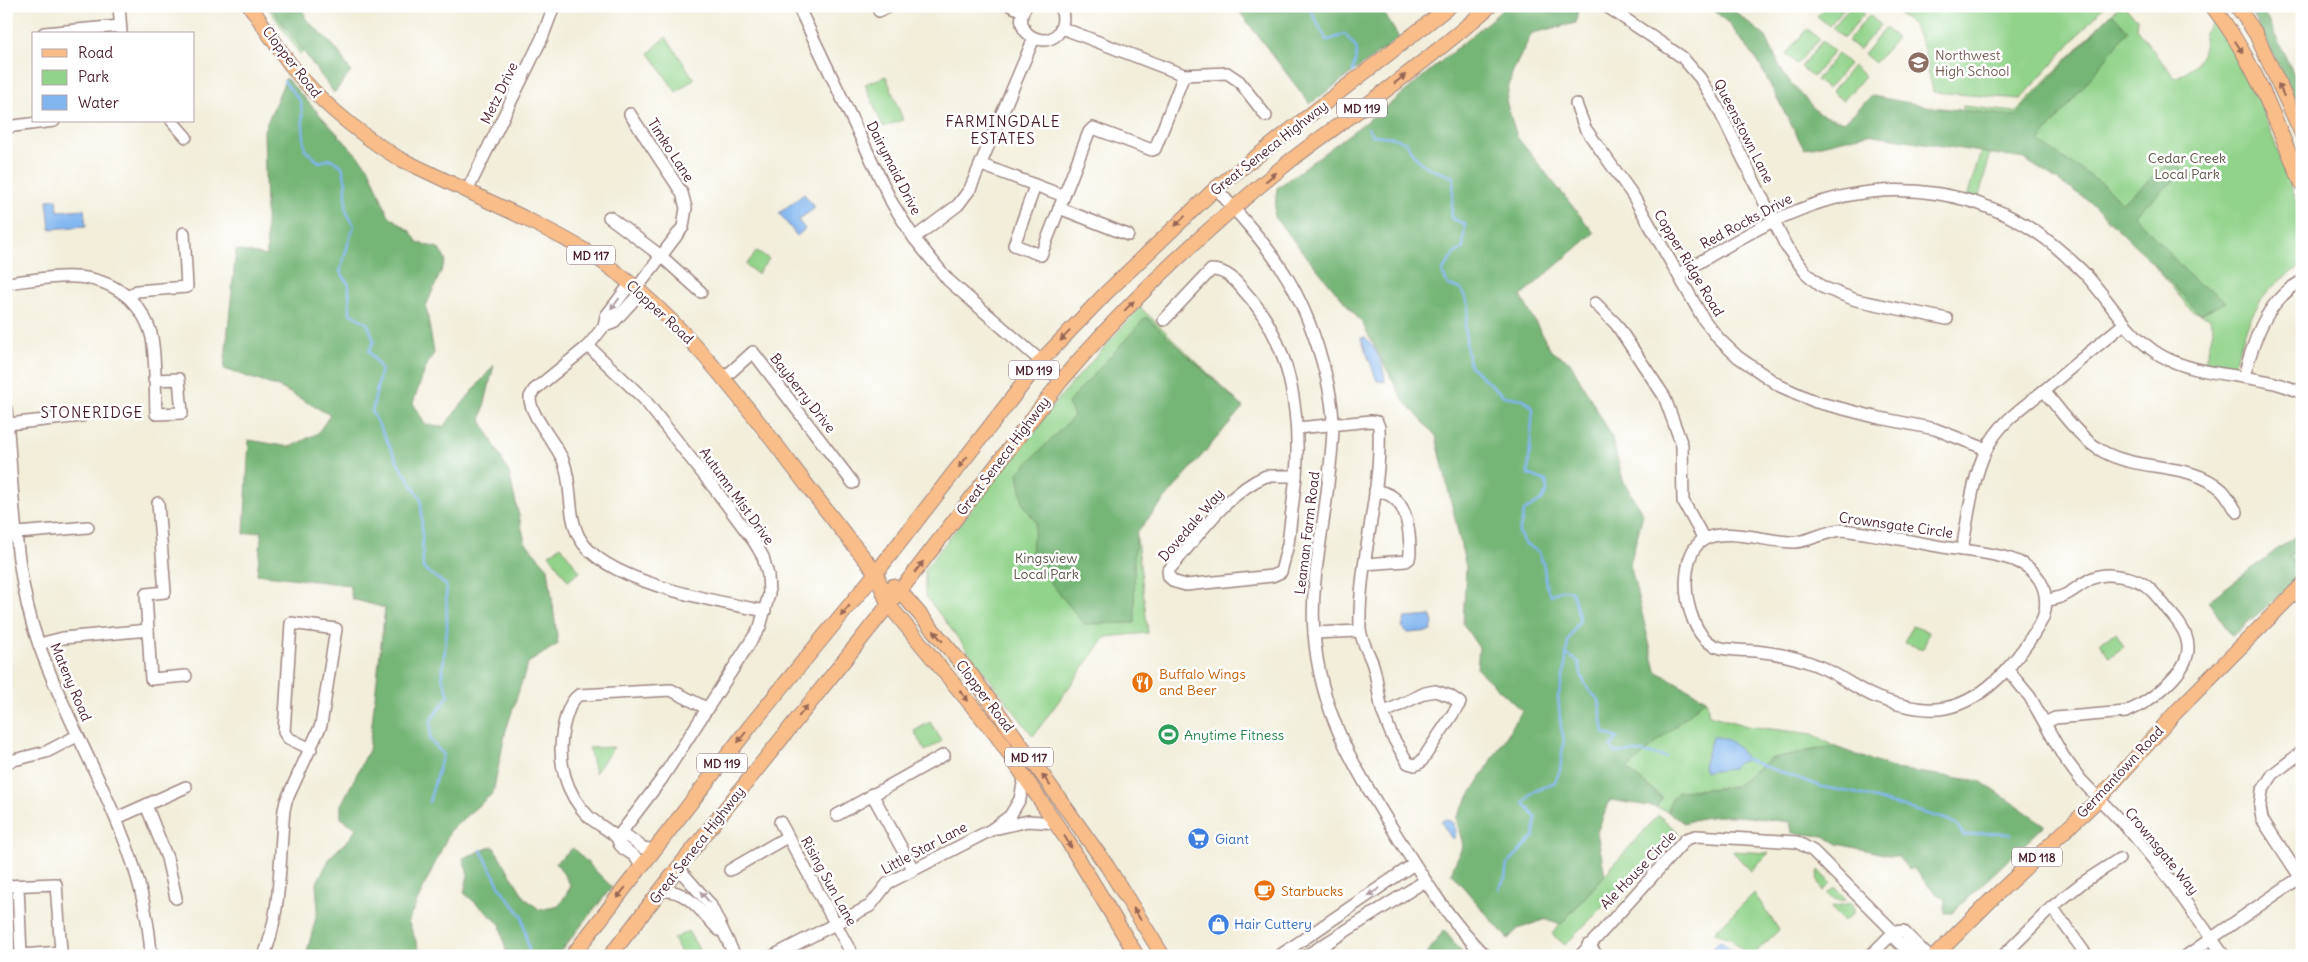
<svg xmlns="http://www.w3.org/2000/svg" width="2308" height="962" font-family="Delius,sans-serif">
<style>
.green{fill:#91d38a;stroke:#6e795a}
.forest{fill:#74b576;stroke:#5f6a50}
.water{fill:#81b6ef;stroke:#666a8d}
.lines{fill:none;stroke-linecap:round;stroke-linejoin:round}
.stream{stroke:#81b6ef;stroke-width:2.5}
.minor-casing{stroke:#9e8682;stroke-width:14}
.major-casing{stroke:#9e8682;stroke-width:16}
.minor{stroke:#fff;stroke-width:11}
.major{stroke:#f8bd89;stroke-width:14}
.oneway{fill:#986655}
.oneway2{fill:#ae9aa0}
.labels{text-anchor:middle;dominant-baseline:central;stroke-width:5;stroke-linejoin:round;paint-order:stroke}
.shield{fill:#fff;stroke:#80626b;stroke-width:1}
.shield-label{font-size:12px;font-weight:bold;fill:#4a1f2b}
.education-label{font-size:14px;fill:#785e54;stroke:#fff;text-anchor:start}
.street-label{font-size:14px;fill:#4a1f2b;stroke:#fff}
.park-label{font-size:14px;fill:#5f5548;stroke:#fff}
.food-label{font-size:14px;fill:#c56008;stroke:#fff;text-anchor:start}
.leisure-label{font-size:14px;fill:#27864d;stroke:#fff;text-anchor:start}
.shop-label{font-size:14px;fill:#366cbe;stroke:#fff;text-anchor:start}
.neighbourhood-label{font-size:15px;letter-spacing:1px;fill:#4a1f2b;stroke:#fff}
</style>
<rect width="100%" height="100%" fill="#fff"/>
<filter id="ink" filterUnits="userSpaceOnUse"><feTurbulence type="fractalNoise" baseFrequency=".02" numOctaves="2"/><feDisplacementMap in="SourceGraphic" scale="10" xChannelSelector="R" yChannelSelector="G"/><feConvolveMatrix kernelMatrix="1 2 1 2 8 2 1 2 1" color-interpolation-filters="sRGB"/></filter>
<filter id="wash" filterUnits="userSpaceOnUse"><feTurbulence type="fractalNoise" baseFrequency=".0096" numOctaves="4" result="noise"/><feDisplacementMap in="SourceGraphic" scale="20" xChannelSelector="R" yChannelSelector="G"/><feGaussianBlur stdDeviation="1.12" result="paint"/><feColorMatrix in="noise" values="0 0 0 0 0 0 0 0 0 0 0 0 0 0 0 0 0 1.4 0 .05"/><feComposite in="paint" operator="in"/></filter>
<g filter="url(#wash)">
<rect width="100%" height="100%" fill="#f2eeda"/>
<g class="green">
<path d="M267,6H297L308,49L300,54Z"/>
<path d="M1826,6H1846L1829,26L1817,16Z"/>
<path d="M1851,6H1858L1865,13L1844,38L1832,28Z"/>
<path d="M1890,6H2104L2021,99L1933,92L1923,46L1913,25Z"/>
<path d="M2123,6L2137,18L2136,28L2175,78C2194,68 2209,55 2203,33L2215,20L2258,98L2302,216V266C2254,292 2246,325 2232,374L2203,370L2213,331L2210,318L2191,310L2127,233L2088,200L2028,160L1992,149L1977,203L1966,200L1983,145L1959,142L1963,106L2015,112L2118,7Z"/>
<path d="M1869,15L1881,25L1859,50L1848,41Z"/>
<path d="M1885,28L1897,38L1875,63L1864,54Z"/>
<path d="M1807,29L1819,39L1797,64L1786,54Z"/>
<path d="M666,37L694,79L676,92L649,53Z"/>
<path d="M1822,41L1834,51L1813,77L1801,67Z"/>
<path d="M1838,54L1849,64L1828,89L1816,80Z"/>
<path d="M1853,66L1865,76L1843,101L1832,92Z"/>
<path d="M886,76L903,120L883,127L865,84Z"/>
<path d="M757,251L769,259L757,274L746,265Z"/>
<path d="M1140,307L1243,407L1136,530L1148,633L1106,637L1033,736L925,595V569L1059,398Z"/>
<path d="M561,546L580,572L568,581L549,554Z"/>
<path d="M2302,549V576L2301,577L2289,556Z"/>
<path d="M1912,626L1929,632L1923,649L1905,643Z"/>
<path d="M2116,633L2124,647L2109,657L2100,642Z"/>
<path d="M1706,699L1709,715L1747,726L1813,734L1833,746L1770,759L1735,787L1679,791L1670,802L1668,812L1656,807L1662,797L1626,769Z"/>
<path d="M930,722L942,741L925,751L914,731Z"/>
<path d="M614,747L595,773L589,748Z"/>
<path d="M1658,815L1678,832L1565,945L1552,934Z"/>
<path d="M1732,851L1769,853L1751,871Z"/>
<path d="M1819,870L1831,883L1823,891L1817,879Z"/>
<path d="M1835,887L1847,900C1840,901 1831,900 1827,894Z"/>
<path d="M1754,893L1779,930L1752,956H1743V951L1730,938L1714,933Z"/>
<path d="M1851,903L1855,911L1844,921L1830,907Z"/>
<path d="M688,931L703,956H683L673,939Z"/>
</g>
<g class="forest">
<path d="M270,6H304L305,18L336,48L351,72L334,93Z"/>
<path d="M1235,6H1380L1399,38L1310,104Z"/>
<path d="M1507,6H1561L1578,9L1576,23L1532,33L1512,73L1506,101L1517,137L1594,233L1521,296L1551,351L1570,362L1611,435L1623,480L1643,514L1630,564L1656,671L1706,699L1627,769L1662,798L1656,807L1610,800L1597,832L1605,875L1560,925L1546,919L1518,929L1508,939L1451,873L1463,845L1456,818L1522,711L1477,669L1479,648L1463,624L1466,567L1436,436L1403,400L1362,323L1274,217L1277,188L1395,100Z"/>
<path d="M1709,6H1728L1766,37L1784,75L1819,114L1844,122L1872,96L1931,107L2015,116L2112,13L2128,31L2039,142L2105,186L2122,203L2174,160L2185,171L2134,215L2199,286L2213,291L2226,302L2200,314L2145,255L2088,200L2024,159L1868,134L1804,149L1757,60L1728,23Z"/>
<path d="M2249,6H2261L2302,91V113Z"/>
<path d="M286,78L369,168L388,215L411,232L418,243L438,248L446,260L426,306L434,353L426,367L413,403L425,424L443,427L494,365L481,420L509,473L525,542L548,568L558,644L528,663L506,730L493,793L451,829L408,921L422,956H306L318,909L316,884L331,856L351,837L356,828L341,818V805L369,750L385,608L352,599L349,585L257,574L262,531L244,534L249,440L290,447L318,433L330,415L281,388L224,369L236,250L267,256L264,130Z"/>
<path d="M1146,317L1243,407L1137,532L1134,558L1135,623L1084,624L1030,557L1036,522L1023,504L1018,473L1074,416L1068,403Z"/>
<path d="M2302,533V549L2289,556L2301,577L2232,636L2208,601L2283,545Z"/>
<path d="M1833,746L1895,769L1980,781L2045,825L1952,913H1945V899L1934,892L1913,868L1909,870L1898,857L1838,844L1824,836L1792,833L1790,822C1752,818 1721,810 1684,823L1668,812L1670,802L1679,791L1735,787L1770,759Z"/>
<path d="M493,846L525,898L540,910L559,906L571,886L556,862L573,848L612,887L557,956H507L500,924L464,893L468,875L463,858Z"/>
<path d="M1444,930L1465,956H1425Z"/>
</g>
<g class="water">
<path d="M804,194L815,208L798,220L805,229L797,236L779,213Z"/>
<path d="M57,199L58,211L84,209L86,226L50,229L47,200Z"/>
<path d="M1365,337C1376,348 1385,366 1385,382L1377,381L1361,338Z"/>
<path d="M1431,616L1433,623L1431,631L1408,633L1402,627L1405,618Z"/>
<path d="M1712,737C1729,736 1739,747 1747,760L1738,763L1732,769L1705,772L1703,766Z"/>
<path d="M1445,819L1454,823L1456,832L1454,838L1452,839L1441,822Z"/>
<path d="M1721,940L1734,954L1719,956L1712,948Z"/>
</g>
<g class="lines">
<g class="stream">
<path d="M1288,6L1310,9L1327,41L1345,34L1357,49L1353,72"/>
<path d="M284,81L301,102L305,150L319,162L331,159L342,166L346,183V211L354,225L340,271L349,285L350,313L368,324L374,341L369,351L381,369L372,412L399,464L421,499L423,568L446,585L447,628L442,677L449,695L431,720L430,740L443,754L429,802"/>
<path d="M1368,128L1372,135L1391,137L1406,142C1418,166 1428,169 1454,177L1451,218L1465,224L1463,248L1453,255L1442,272L1448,285L1461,289L1469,305L1465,328L1467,352L1470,366L1504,396L1523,399L1533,408L1528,474L1546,481L1547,491L1541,501L1524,511L1519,533L1524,543L1539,552L1544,567L1546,585L1550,595L1562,590L1572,591L1580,620L1568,640L1565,669L1558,697L1561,727L1564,739L1560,770L1555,782L1533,792L1524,803L1536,818L1534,837L1507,864L1505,878L1499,889"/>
<path d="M1566,654L1579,662C1581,679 1586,689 1599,700L1604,733L1617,738L1611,747L1616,753L1641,752L1666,757"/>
<path d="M1747,760L1823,787L1855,793L1948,820L1957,825L1964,836L1983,833L2011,834"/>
<path d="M481,850L501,889L522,916L530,956"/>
</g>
</g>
</g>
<g filter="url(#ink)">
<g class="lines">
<defs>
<g id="minor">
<path d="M119,6L121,32"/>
<path d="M798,6L892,203L914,238L948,280L1035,356L1061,381"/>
<path d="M877,6L879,11L890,6"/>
<path d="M1011,6L1023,11"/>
<path d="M1026,6C1007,35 1054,55 1062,25C1064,18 1063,12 1059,6"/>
<path d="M1606,6L1682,57L1700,78L1718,108L1786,246L1806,273L1822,287L1856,300L1947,319"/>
<path d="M1062,28L1184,75L1227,73L1239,81L1266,116"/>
<path d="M44,33L120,26"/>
<path d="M1576,104L1585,128L1632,194L1704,320L1719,339L1738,357L1780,386L1816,402L1875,417L1935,429L1986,449"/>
<path d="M630,114L682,193L686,208L683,227L637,288"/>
<path d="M172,121L186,137"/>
<path d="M6,127L54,121"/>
<path d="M982,165L1064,196L1089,132L1093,128L1152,150L1155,149L1184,75"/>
<path d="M1035,186L1014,245L1041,255L1064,196"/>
<path d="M1216,188C1239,215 1264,241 1283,271C1308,309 1332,379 1333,424C1333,444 1330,465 1328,484C1323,534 1310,582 1314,633C1320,714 1355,768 1397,836C1423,878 1450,921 1485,956"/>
<path d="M467,191L542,38L554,6"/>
<path d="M1059,208L1128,235"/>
<path d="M609,217L661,256L701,292"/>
<path d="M914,238L958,205L970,189L1034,38"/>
<path d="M1679,274C1718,252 1757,226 1799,210C1889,174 1991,188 2064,254C2071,261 2079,267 2086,275C2111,302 2127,335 2160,355C2203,380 2257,371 2302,393"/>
<path d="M6,283C50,278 94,266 130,299C140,309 149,323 152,338C156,362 155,389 156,414L182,413L179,379L154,380"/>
<path d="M641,292L613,323L604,326L588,346L534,390L530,397C529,414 555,442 563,460C573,484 567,514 579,537C602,582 718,602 765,611"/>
<path d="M128,297L137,291L187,287L184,233"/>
<path d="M1595,303L1616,324L1664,396L1682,445L1683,501L1704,539"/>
<path d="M1164,320L1211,270C1227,270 1236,281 1245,292C1290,341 1301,412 1296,476"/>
<path d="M604,326L606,316L631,283"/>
<path d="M588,346L644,399L718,493L755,543L763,557L768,575L769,594L760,627L661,780L617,838"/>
<path d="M2244,376C2254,340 2266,300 2302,281"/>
<path d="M724,378L753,352L853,483"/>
<path d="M2044,391C2061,411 2079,438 2102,451C2138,472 2190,461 2222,490C2228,496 2232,505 2237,512"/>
<path d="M6,409C14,487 12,570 39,645C76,749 145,843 151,956"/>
<path d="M8,424L82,416"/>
<path d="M1297,428L1371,421L1377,422L1379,427C1382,495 1358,561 1360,629C1361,641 1369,653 1373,665C1378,681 1378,697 1383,713"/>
<path d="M1266,476H1296L1288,544L1281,572L1272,576L1186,585L1175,582L1169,577L1168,571C1195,540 1227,492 1266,476Z"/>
<path d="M1842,530C1878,534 1913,542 1949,548C1972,552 2012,554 2030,569C2045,581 2049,601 2043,618C2023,654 1989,700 1945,708C1924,712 1898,705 1878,698C1857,690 1839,674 1818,666C1799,658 1776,653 1755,651C1743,650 1730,651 1718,647C1695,640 1686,604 1686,583C1687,567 1689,547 1705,539C1728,527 1769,543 1795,542C1811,541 1825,531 1842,530Z"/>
<path d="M17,533L88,527"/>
<path d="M1962,550C1968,518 1972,480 1986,450C1999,422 2025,406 2047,388C2073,366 2098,345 2124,324"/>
<path d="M1365,564L1406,561L1409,559L1410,553C1410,528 1407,493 1375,491"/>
<path d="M148,630L146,594L165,592L158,503"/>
<path d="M1314,633L1360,631"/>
<path d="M39,644L63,638L148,630L151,679L186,676"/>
<path d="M2007,669L2030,697L2063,756L2080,779L2131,832L2167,876L2224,956"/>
<path d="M1435,691L1450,696L1460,703L1421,762L1415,765L1408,763L1392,736L1383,713L1425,693Z"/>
<path d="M2045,723L2055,718L2126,712C2148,703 2190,673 2188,646C2187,632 2177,620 2168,610C2149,585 2141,577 2109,575C2090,574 2080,588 2065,595C2059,598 2052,599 2046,601"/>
<path d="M6,762L46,752L77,736"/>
<path d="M872,794L913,869"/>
<path d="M146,805L167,858L176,898"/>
<path d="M837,815L944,755"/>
<path d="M117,818L186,787"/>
<path d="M780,822L853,956"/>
<path d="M998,828L1028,821L1056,823"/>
<path d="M617,838L627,836L643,848L655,850"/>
<path d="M678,868L710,904L735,956"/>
<path d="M730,870L787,837"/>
<path d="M638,873L640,866C636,852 627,854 620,845C618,843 619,840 617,838C611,831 597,824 589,817C565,793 557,761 563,729C565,719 570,700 579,695L671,690L708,709"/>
<path d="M2300,877L2262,819L2260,807L2262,791L2273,774L2302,752"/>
<path d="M6,886L56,884L61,952L21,955L18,886"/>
<path d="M661,891C687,888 702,913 719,930"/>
<path d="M2052,907L2087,956"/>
<path d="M1588,945L1598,956"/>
<path d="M264,956C282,910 279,858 284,810L286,801L321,725L336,629L291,623L284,732L288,738L311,749"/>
<path d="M773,956L870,906L888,883L991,830L1010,816L1020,799L1024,779"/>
<path d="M1279,956L1414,864"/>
<path d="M1306,956L1425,881"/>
<path d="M1580,956L1686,839L1696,836L1797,842L1813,851L1894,932L1870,956"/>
<path d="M1913,956L1896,940L1894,932L1903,931L1928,956"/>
<path d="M2003,956L2052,907L2082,883L2119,859"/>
<path d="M2186,956L2302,876"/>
</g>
<g id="major">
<path d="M250,6C263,25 276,45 290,64C319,102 357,132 398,158C437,176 475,195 514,213C544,228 576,243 604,263C712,341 781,459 866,560L876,573L888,604L997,736L1067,840L1137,956"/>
<path d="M2212,6C2254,58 2276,123 2302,184"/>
<path d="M2237,6L2256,34L2302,134"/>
<path d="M893,586L900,591L973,677L1107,866L1163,956"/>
<path d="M572,956L751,725L876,573L1040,362L1107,292L1216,188L1450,6"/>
<path d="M610,956L678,868L910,578L1061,381C1129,300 1207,228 1290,161C1319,138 1351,117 1381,94C1418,66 1455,37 1490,6"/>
<path d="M1935,956L1994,897L2099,799L2176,712L2302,585"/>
</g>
</defs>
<use href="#minor" class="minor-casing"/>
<use href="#major" class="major-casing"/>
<use href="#minor" class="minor"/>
<use href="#major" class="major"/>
</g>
<defs><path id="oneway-solid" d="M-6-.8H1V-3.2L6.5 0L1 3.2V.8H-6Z" transform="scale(1.25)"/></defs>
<g class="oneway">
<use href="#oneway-solid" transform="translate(2239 47) rotate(57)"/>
<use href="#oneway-solid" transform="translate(1400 79) rotate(-38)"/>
<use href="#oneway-solid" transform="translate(2281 90) rotate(-115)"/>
<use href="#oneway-solid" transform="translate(1271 177) rotate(-40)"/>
<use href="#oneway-solid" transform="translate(1180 221) rotate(136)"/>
<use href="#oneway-solid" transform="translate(1129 306) rotate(-46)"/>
<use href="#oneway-solid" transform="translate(1065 336) rotate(134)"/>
<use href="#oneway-solid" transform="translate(963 462) rotate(128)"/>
<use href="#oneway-solid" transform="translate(919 567) rotate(-53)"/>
<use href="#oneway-solid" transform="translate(845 611) rotate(130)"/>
<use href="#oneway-solid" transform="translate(938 636) rotate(-130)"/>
<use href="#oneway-solid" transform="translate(964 696) rotate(51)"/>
<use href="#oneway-solid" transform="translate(803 711) rotate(-51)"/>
<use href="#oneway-solid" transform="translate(742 737) rotate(127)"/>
<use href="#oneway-solid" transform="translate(1046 780) rotate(-126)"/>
<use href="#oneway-solid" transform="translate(1068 842) rotate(59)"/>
<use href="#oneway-solid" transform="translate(621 893) rotate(129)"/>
<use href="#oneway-solid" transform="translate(1137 914) rotate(-122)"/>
</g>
<g class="oneway2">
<use href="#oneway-solid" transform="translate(615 304) rotate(127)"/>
<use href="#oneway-solid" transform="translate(1374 892) rotate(145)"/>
<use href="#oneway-solid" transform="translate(705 897) rotate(-131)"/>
</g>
</g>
<defs>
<symbol id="school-disc" viewBox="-11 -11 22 22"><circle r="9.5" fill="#8d6e63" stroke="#fff"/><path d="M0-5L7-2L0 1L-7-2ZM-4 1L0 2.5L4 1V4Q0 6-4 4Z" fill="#fff"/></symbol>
<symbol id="restaurant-disc" viewBox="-11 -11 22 22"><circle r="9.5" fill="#e8710a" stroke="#fff"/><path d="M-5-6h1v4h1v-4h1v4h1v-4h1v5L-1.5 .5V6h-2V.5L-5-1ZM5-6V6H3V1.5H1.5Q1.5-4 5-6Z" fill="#fff"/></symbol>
<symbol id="stadium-disc" viewBox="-11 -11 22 22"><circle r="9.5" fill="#2e9e5b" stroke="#fff"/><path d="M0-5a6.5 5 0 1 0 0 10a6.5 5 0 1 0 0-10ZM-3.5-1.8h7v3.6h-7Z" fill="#fff"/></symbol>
<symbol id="supermarket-disc" viewBox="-11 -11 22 22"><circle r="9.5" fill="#3f7fe0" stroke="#fff"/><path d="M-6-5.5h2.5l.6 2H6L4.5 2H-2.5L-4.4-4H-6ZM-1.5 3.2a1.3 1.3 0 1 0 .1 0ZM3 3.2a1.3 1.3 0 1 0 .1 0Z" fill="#fff"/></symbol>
<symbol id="cafe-disc" viewBox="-11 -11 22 22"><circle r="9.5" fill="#e8710a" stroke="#fff"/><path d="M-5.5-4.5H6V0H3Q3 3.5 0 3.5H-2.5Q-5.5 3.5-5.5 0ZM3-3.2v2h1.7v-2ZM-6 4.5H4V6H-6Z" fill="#fff"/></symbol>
<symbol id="shop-disc" viewBox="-11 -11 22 22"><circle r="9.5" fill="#3f7fe0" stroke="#fff"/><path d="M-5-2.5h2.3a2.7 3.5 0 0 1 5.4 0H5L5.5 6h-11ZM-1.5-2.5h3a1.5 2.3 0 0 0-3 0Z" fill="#fff"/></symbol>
</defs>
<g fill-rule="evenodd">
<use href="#school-disc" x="1906" y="50" width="25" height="25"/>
<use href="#restaurant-disc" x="1130" y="670" width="25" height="25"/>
<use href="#stadium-disc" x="1156" y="722" width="25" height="25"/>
<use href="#supermarket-disc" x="1186" y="826" width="25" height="25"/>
<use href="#cafe-disc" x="1252" y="878" width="25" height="25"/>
<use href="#shop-disc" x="1206" y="912" width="25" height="25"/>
</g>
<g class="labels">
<g class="shield">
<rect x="1337" y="98.5" width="50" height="19" rx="4"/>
<rect x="567" y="245.5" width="48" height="19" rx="4"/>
<rect x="1009" y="360.5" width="50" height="19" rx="4"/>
<rect x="1005" y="747.5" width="48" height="19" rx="4"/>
<rect x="697" y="753.5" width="50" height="19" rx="4"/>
<rect x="2012" y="847.5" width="50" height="19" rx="4"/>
</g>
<g class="shield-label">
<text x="1362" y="108">MD 119</text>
<text x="591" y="255">MD 117</text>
<text x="1034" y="370">MD 119</text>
<text x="1029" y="757">MD 117</text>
<text x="722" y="763">MD 119</text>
<text x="2037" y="857">MD 118</text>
</g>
<g class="education-label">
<text x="1935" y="55">Northwest<tspan x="1935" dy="16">High School</tspan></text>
</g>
<g class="street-label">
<text transform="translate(292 62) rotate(52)">Clopper Road</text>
<text transform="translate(499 93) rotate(-64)">Metz Drive</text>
<text transform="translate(1744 131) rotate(63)">Queenstown Lane</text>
<text transform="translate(1269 148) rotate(-38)">Great Seneca Highway</text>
<text transform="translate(671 150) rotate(57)">Timko Lane</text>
<text transform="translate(894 168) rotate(63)">Dairymaid Drive</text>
<text transform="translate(1746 221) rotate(-28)">Red Rocks Drive</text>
<text transform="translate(1689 263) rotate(59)">Copper Ridge Road</text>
<text transform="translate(660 312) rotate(43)">Clopper Road</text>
<text transform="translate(803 393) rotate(52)">Bayberry Drive</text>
<text transform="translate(1003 456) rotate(-53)">Great Seneca Highway</text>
<text transform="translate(737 496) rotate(54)">Autumn Mist Drive</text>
<text transform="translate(1191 525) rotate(-49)">Dovedale Way</text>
<text transform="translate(1896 525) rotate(8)">Crownsgate Circle</text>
<text transform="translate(1307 533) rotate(-83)">Leaman Farm Road</text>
<text transform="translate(71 682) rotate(67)">Mateny Road</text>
<text transform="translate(985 696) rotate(53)">Clopper Road</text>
<text transform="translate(2120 772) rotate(-47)">Germantown Road</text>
<text transform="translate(697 845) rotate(-52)">Great Seneca Highway</text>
<text transform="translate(924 848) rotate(-28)">Little Star Lane</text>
<text transform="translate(2162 851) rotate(51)">Crownsgate Way</text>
<text transform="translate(1638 870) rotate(-46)">Ale House Circle</text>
<text transform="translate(829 881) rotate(61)">Rising Sun Lane</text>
</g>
<g class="park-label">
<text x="2187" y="158">Cedar Creek<tspan x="2187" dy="16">Local Park</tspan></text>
<text x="1046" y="558">Kingsview<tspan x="1046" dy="16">Local Park</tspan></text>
</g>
<g class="food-label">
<text x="1159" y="674">Buffalo Wings<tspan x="1159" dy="16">and Beer</tspan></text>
<text x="1281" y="891">Starbucks</text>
</g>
<g class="leisure-label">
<text x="1184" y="735">Anytime Fitness</text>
</g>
<g class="shop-label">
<text x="1215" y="839">Giant</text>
<text x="1234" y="924">Hair Cuttery</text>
</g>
<g class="neighbourhood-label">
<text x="1003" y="121">FARMINGDALE<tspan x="1003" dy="17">ESTATES</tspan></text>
<text x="92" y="412">STONERIDGE</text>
</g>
</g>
<rect width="2308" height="962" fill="none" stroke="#fff" stroke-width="25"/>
<rect x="32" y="32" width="162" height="90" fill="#ffffff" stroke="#b7a5aa"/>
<rect x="42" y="49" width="25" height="8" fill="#f8bd89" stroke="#b7a5aa"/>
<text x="78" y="58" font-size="15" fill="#4a1f2b">Road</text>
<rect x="42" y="70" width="25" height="15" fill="#91d38a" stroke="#b7a5aa"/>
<text x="78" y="82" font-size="15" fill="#4a1f2b">Park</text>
<rect x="42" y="95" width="25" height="15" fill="#81b6ef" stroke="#b7a5aa"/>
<text x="78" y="108" font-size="15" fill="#4a1f2b">Water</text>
</svg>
